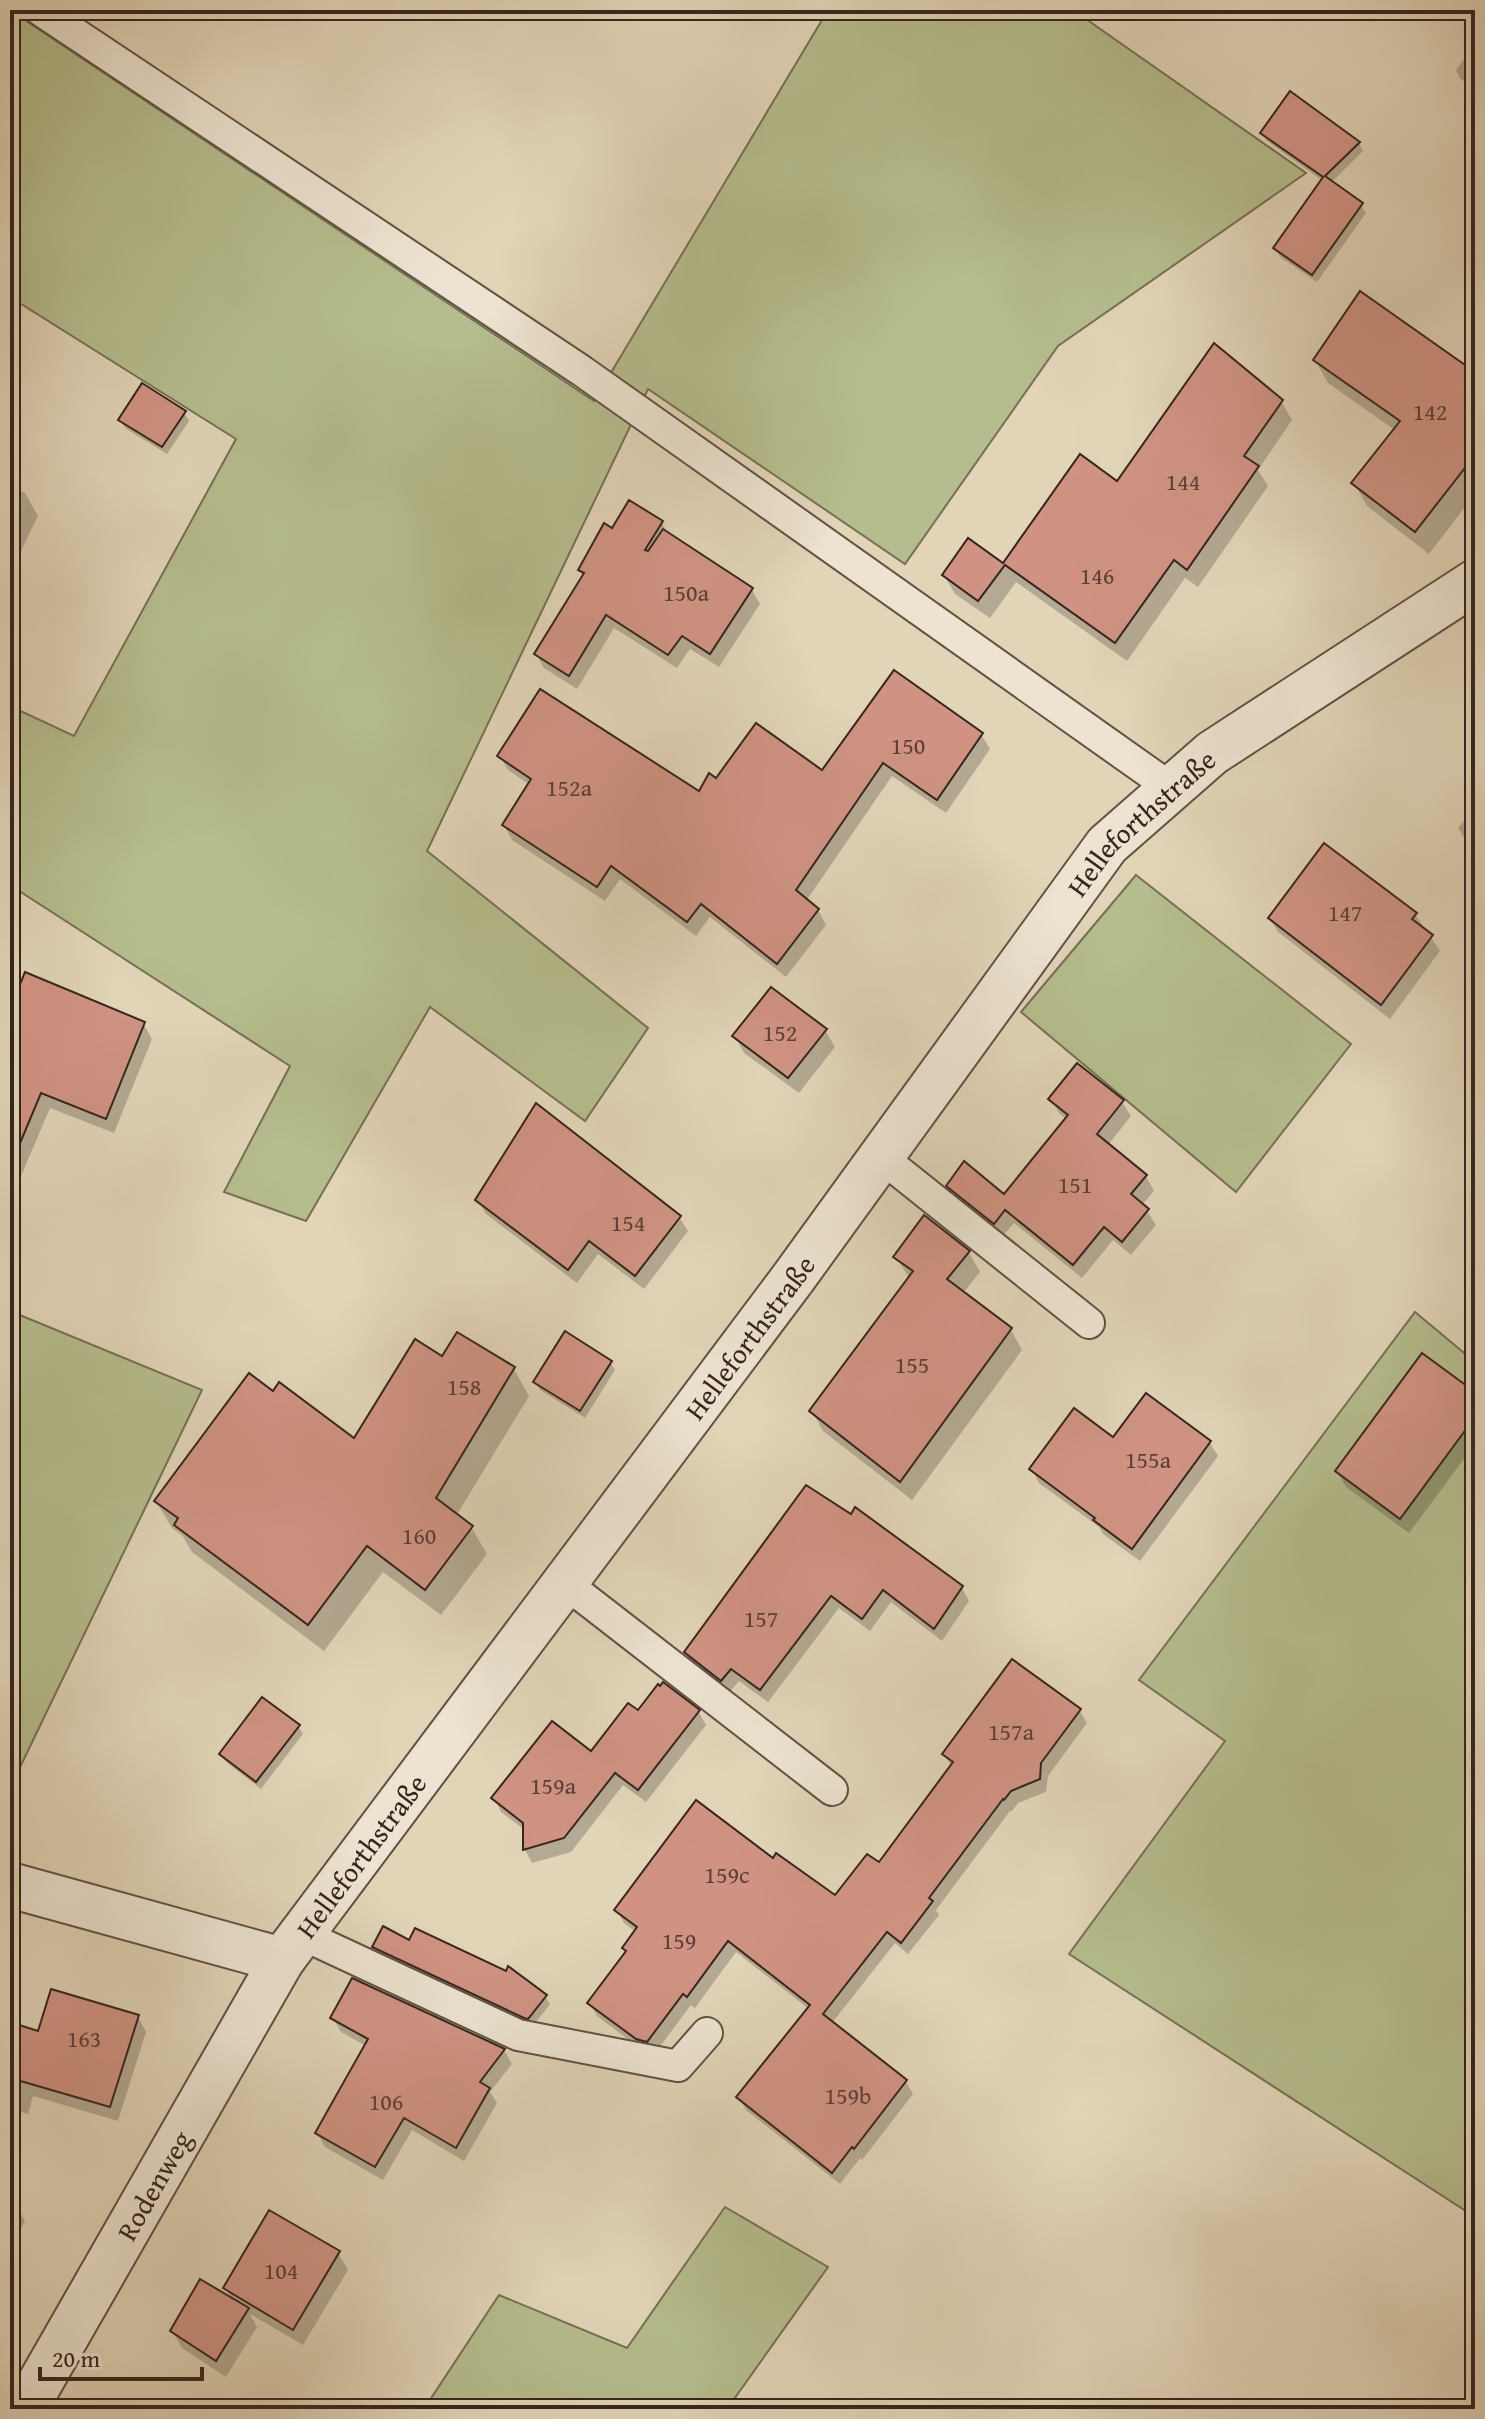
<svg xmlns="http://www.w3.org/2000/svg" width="1485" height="2419" font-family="'Gentium Book Plus',serif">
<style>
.green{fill:#b5bc8d;stroke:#767056;stroke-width:2}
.shadow{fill:#0003}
.building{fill:#d09383;stroke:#36251e;stroke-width:2}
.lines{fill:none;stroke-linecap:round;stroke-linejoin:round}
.lane-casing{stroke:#615144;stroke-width:34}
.street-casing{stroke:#615144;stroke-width:48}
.lane{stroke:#ece3d0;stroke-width:30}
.street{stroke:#ece3d0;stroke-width:44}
.labels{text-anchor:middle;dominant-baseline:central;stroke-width:6;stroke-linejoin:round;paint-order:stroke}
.number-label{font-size:24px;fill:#5c4037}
.street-label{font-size:28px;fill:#36251e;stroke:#ece3d0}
</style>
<rect width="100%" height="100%" fill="#e1d4b7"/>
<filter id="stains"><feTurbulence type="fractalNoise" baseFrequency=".0025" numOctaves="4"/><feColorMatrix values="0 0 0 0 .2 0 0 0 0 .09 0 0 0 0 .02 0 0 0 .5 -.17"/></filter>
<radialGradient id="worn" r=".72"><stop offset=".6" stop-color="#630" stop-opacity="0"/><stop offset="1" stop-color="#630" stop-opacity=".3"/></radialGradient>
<g class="green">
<path d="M10,10L594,401L828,10H1073L1306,173L1058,346L905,564L648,389L427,851L648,1028L585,1121L430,1007L306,1221L224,1192L290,1066L10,885V706L74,736L236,439L10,297Z"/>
<path d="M1136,875L1351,1044L1236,1192L1021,1012Z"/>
<path d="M10,1311L202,1390L10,1788Z"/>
<path d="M1415,1312L1475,1362V2217L1069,1954L1225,1741L1139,1680Z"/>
<path d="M725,2207L828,2267L727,2409H424L499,2295L627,2348Z"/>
</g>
<g class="shadow">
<path d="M1279,10H1296L1290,18Z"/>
<path d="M1475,44V89L1460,78L1456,70Z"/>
<path d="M1262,133L1359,143L1363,151L1331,183L1361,205L1366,213L1317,282L1280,257L1276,249L1323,181L1267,141Z"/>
<path d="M1315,360L1475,375V494L1429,554L1367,506L1354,483L1395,430L1328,383Z"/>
<path d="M1281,401L1292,420L1258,470L1268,486L1198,587L1185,578L1127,661L1016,582L990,618L955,594L944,575L1004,565L1118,484Z"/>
<path d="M184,413L189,421L167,454L125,428L120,420Z"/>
<path d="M10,486L25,493L38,516L10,573Z"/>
<path d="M661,522L669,535L752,590L760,604L719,667L690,649L677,668L614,628L577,689L544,668L536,654L584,576L580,570Z"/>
<path d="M981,734L990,749L946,813L892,776L806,901L818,910L826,925L786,977L710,917L696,936L620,879L605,901L512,840L504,825L530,785L508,770L500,756L699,793L717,780L822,773Z"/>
<path d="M1475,807V847L1465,839L1458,828Z"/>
<path d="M1415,914L1440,951L1390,1019L1278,932L1270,918Z"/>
<path d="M10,1014L143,1023L152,1039L114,1133L50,1108L10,1202Z"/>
<path d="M825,1030L835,1047L799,1093L744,1053L735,1036Z"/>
<path d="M1051,1099L1122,1102L1131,1116L1108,1145L1146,1176L1154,1191L1141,1206L1147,1211L1156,1225L1131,1255L1113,1240L1082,1278L1014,1223L1002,1237L957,1200L948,1186L1004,1196L1067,1120L1059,1113Z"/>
<path d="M478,1200L679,1217L688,1231L644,1289L598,1254L577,1283L486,1214Z"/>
<path d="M925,1218L969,1253L980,1272L963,1293L1011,1330L1022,1350L912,1500L823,1431L812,1411L910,1279L896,1257Z"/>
<path d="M443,1358L514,1369L529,1396L456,1516L471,1527L487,1554L441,1615L383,1572L324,1651L192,1552L182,1535L172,1528L156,1501L274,1393L354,1440Z"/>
<path d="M610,1362L615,1370L585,1418L540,1390L536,1382Z"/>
<path d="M1146,1395L1210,1443L1218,1456L1140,1561L1103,1534L1099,1527L1039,1483L1032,1469L1114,1440Z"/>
<path d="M1475,1395V1444L1409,1533L1346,1487L1337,1471Z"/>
<path d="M806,1488L962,1588L969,1601L942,1641L891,1602L870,1631L839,1608L768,1702L739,1681L729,1693L694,1666L686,1652Z"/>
<path d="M698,1711L706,1725L646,1802L623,1785L571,1852L532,1863L525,1850V1830L501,1812L494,1798L591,1754Z"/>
<path d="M1080,1711L1087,1723L1048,1776L1046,1792L1018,1803L1012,1811H1010L936,1910L939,1915L908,1954L895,1943L832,2023L906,2081L913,2094L862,2160L860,2158L840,2184L746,2110L739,2097L809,2009L736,1952L695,2008L691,2005L655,2053L645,2052L597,2016L590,2003L627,1953L624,1949L636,1932L624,1923L617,1910L773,1861L836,1898L879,1865L952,1767L944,1754Z"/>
<path d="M298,1726L303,1734L261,1789L226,1762L221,1754Z"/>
<path d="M410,1943L545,1996L550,2004L533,2026L379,1955L374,1947Z"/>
<path d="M353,1980L504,2050L512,2064L490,2092L497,2103L464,2161L412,2130L383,2180L325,2147L317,2133L366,2046L341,2032L333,2018Z"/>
<path d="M138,2017L146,2032L118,2121L33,2096L28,2114L10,2109V2024L39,2033Z"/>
<path d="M10,2203L17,2207L25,2221L10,2249Z"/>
<path d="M338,2253L348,2270L303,2345L250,2314L257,2327L226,2377L182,2348L172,2331L233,2301L225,2288Z"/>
</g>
<g class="building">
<path d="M1290,91L1360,142L1325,176L1363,203L1312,275L1273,248L1323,177L1260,133Z"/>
<path d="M1360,291L1475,372V455L1415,532L1351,483L1400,421L1313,360Z"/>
<path d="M1214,343L1283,400L1244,456L1259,466L1187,570L1174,560L1115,643L1005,565L978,601L942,575L968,538L1003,563L1080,454L1117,481Z"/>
<path d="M142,383L186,411L162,447L118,420Z"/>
<path d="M629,500L663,521L645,550L648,551L663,529L753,588L710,654L682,636L668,655L606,615L569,676L534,654L584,573L578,570L604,523L612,528Z"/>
<path d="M894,670L983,733L937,800L883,763L796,890L819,909L777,964L701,904L687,922L611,866L597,887L502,825L531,779L497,756L540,689L699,791L709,773L716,778L756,723L822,770Z"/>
<path d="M1324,843L1417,913L1412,919L1433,935L1381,1005L1268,918Z"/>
<path d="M25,972L145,1022L106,1119L41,1093L10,1167V1008Z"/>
<path d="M771,987L827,1029L788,1078L732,1036Z"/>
<path d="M1077,1063L1124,1100L1097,1134L1147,1175L1131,1194L1149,1209L1122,1242L1104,1227L1073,1265L1005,1210L994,1224L946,1186L964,1161L1004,1194L1068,1115L1048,1099Z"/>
<path d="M536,1103L681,1216L635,1276L589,1241L568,1270L475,1200Z"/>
<path d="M924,1215L970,1251L947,1279L1012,1328L900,1482L809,1411L913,1271L893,1257Z"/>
<path d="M565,1331L612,1361L580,1411L533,1382Z"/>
<path d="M457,1332L515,1367L436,1498L473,1526L425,1590L367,1546L308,1625L174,1525L178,1518L154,1501L249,1373L273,1391L279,1382L354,1438L415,1339L442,1356Z"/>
<path d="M1422,1353L1475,1392V1417L1400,1519L1335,1471Z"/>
<path d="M1146,1393L1211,1441L1132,1549L1093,1520L1095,1518L1029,1469L1074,1408L1113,1437Z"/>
<path d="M806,1485L851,1514L855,1507L963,1586L934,1629L883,1590L862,1619L831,1596L760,1690L731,1669L721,1681L684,1652Z"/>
<path d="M1012,1659L1081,1709L1041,1763L1040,1779L1011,1791L1004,1800L1003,1799L929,1898L933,1901L901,1943L887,1932L823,2014L907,2080L854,2149L852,2147L832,2173L736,2097L810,2005L728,1941L687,1997L683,1994L647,2042L636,2039L587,2003L626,1951L622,1948L637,1927L614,1910L696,1800L773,1858L776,1853L835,1895L867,1854L879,1862L953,1762L942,1754Z"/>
<path d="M663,1682L700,1710L638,1790L615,1773L564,1838L523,1850V1823L491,1798L552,1721L591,1751L628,1703L638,1710L658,1684L660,1686Z"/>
<path d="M262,1697L300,1725L256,1782L219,1754Z"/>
<path d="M383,1926L409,1940L415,1928L506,1971L508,1966L547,1995L528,2019L524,2018L372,1947Z"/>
<path d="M352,1978L505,2049L480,2082L490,2088L456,2148L404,2118L375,2167L315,2133L368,2039L330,2018Z"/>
<path d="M51,1989L139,2015L110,2107L10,2078V2022L38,2031Z"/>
<path d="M269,2210L340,2251L293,2330L223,2288Z"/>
<path d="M200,2279L249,2308L216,2361L170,2331Z"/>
</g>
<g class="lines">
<defs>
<g id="lane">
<path d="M40,10L582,371L1171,788"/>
<path d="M881,1157L1089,1323"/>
<path d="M565,1583L832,1790"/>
<path d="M301,1934L518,2035L678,2066L707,2033"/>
</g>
<g id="street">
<path d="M10,1885L282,1960"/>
<path id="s1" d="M25,2409L282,1960L794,1277L1107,845L1212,753L1475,582"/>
</g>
</defs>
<use href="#lane" class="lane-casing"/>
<use href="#street" class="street-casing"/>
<use href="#lane" class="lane"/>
<use href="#street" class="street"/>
</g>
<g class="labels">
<g class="number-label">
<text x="1430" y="411">142</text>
<text x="1183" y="481">144</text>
<text x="1097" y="575">146</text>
<text x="686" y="592">150a</text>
<text x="908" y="745">150</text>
<text x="569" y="787">152a</text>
<text x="1345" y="912">147</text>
<text x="780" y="1032">152</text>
<text x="1075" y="1184">151</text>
<text x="628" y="1222">154</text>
<text x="912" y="1364">155</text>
<text x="464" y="1386">158</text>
<text x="1148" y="1459">155a</text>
<text x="419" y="1535">160</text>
<text x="761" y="1618">157</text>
<text x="1011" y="1731">157a</text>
<text x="553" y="1785">159a</text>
<text x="727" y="1874">159c</text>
<text x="679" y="1940">159</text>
<text x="84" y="2038">163</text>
<text x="848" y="2095">159b</text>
<text x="386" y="2101">106</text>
<text x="281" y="2270">104</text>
</g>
<g class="street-label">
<text stroke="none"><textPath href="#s1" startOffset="1944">Helleforthstraße</textPath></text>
<text stroke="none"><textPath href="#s1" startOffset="1296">Helleforthstraße</textPath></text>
<text stroke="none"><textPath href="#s1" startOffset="648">Helleforthstraße</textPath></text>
<text stroke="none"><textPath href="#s1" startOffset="258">Rodenweg</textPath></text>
</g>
</g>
<rect width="1485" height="2419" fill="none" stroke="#e1d4b7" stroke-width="40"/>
<rect x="12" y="12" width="1461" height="2395" fill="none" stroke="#36251e" stroke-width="4"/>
<rect x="20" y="20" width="1445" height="2379" fill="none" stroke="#36251e" stroke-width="2"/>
<path d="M40 2367v12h162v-12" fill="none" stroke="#36251e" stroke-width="4"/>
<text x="52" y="2367" font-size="24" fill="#36251e" stroke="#ece3d0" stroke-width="6" paint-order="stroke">20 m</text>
<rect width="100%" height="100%" filter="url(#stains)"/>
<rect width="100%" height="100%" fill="url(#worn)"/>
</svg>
